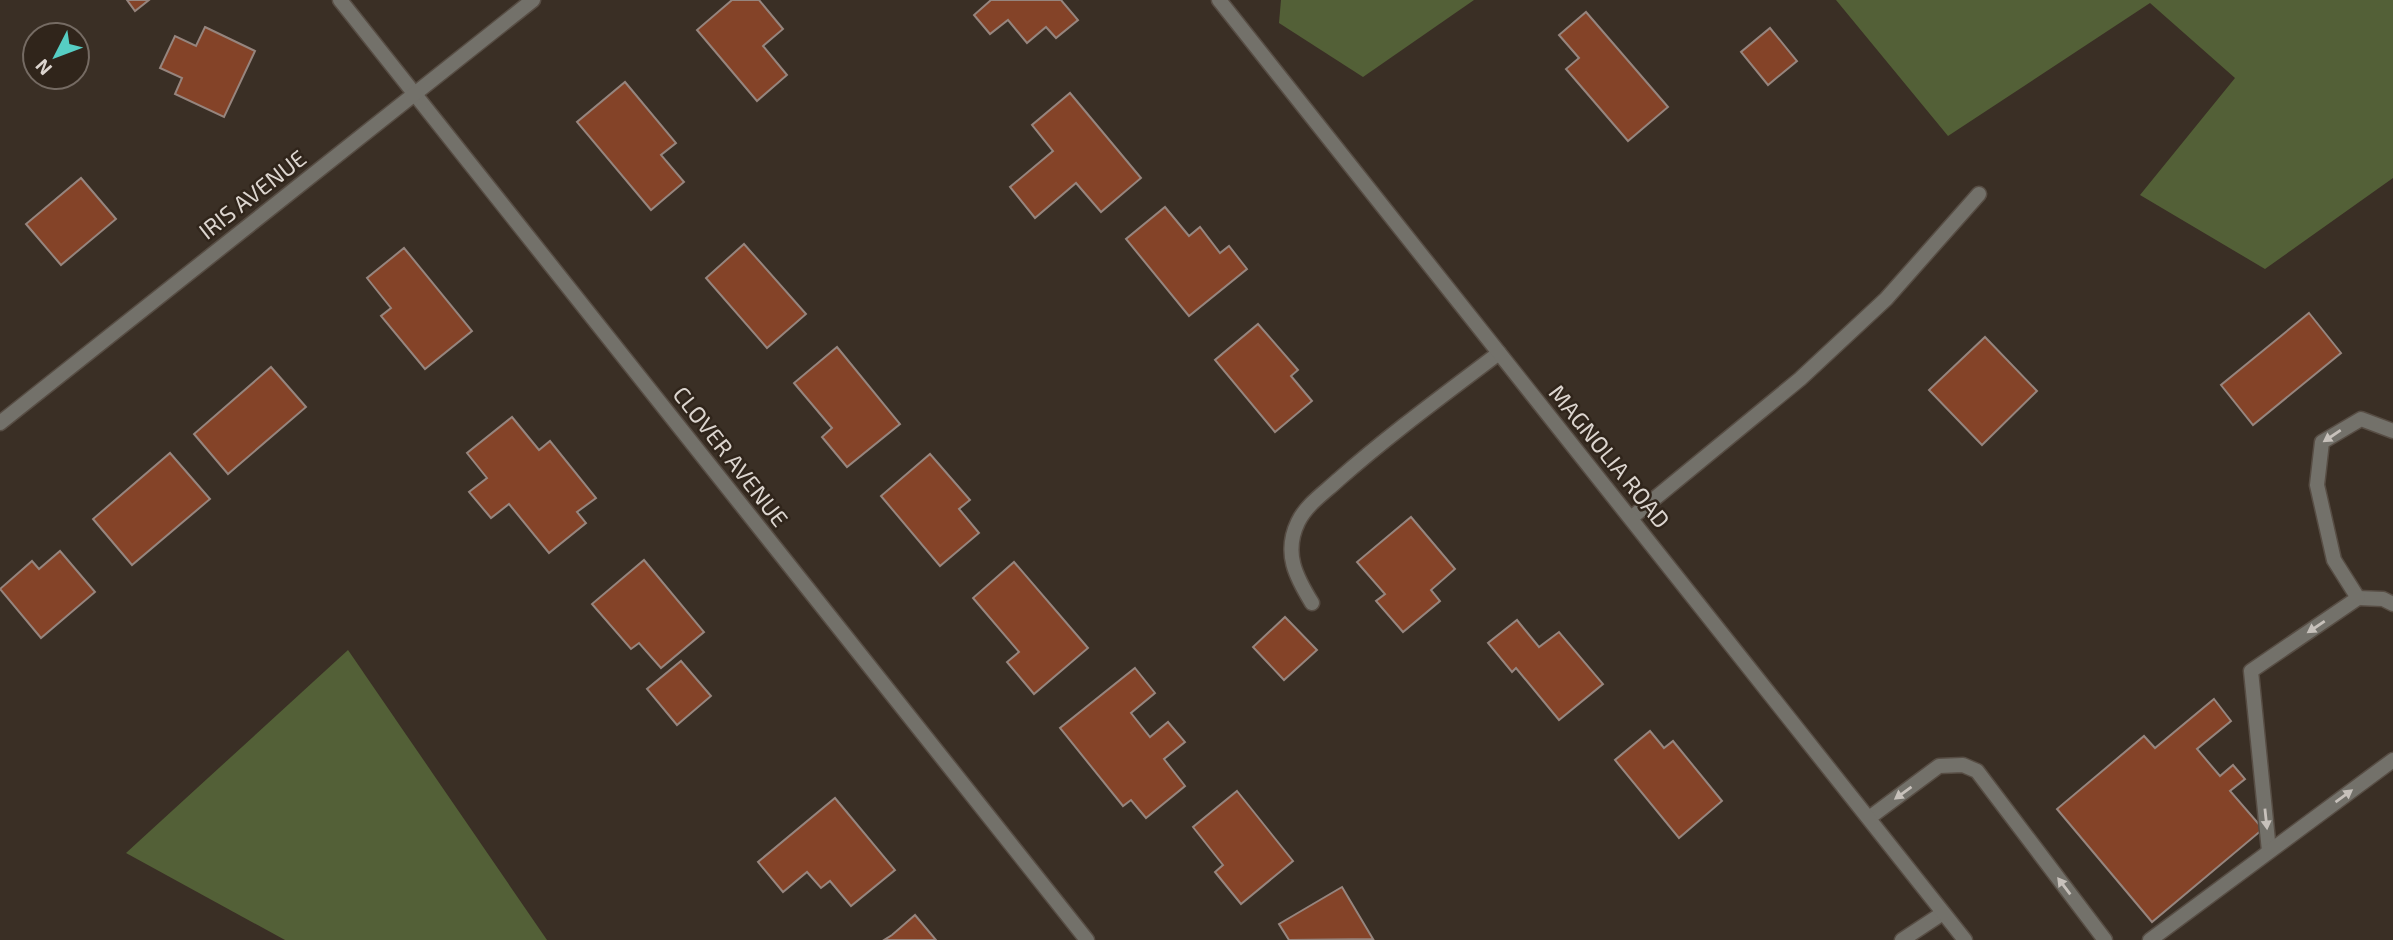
<svg xmlns="http://www.w3.org/2000/svg" width="2393" height="940" font-family="'Exo 2',sans-serif">
<style>
.green{fill:#536037}
.building{fill:#844328;stroke:#96857e;stroke-width:2}
.lines{fill:none;stroke-linecap:round;stroke-linejoin:round}
.lane-casing{stroke:#574d44;stroke-width:17}
.street-casing{stroke:#574d44;stroke-width:17}
.lane{stroke:#73716a;stroke-width:14}
.street{stroke:#73716a;stroke-width:14}
.oneway{fill:#c7c1bb}
.labels{text-anchor:middle;dominant-baseline:central;stroke-width:5;stroke-linejoin:round;paint-order:stroke}
.street-label{font-size:23px;fill:#dcd5cf;stroke:#30251b}
</style>
<rect width="100%" height="100%" fill="#3a2f25"/>
<g class="green">
<path d="M1281,0H1474L1363,77L1279,23Z"/>
<path d="M1836,0H2393V178L2265,269L2140,195L2235,78L2150,3L1948,136Z"/>
<path d="M348,650L547,940H285L126,853Z"/>
</g>
<g class="building">
<path d="M127,0H149L135,11Z"/>
<path d="M732,0H759L783,29L763,46L787,75L757,101L697,30Z"/>
<path d="M991,0H1061L1078,20L1056,38L1046,27L1027,43L1008,20L990,34L974,15Z"/>
<path d="M1586,12L1668,107L1628,141L1566,69L1579,58L1559,35Z"/>
<path d="M205,27L255,51L224,117L175,94L182,78L160,68L175,36L196,46Z"/>
<path d="M1770,28L1797,61L1768,85L1741,52Z"/>
<path d="M625,82L676,143L661,155L684,182L651,210L577,122Z"/>
<path d="M1070,93L1141,178L1101,212L1076,183L1035,218L1010,187L1053,151L1032,125Z"/>
<path d="M81,178L116,219L61,265L26,224Z"/>
<path d="M1165,207L1189,236L1200,227L1220,253L1229,246L1247,269L1189,316L1126,239Z"/>
<path d="M744,244L806,314L767,348L706,278Z"/>
<path d="M404,248L472,331L425,369L381,316L391,308L367,278Z"/>
<path d="M2309,313L2341,353L2253,425L2221,385Z"/>
<path d="M1258,324L1298,370L1291,376L1312,401L1275,432L1215,360Z"/>
<path d="M1985,337L2037,391L1982,445L1929,390Z"/>
<path d="M837,347L900,424L847,467L822,437L832,428L794,383Z"/>
<path d="M271,367L306,407L228,474L194,434Z"/>
<path d="M512,417L539,450L550,441L596,498L577,512L586,523L549,553L509,504L491,518L469,492L487,478L467,453Z"/>
<path d="M170,453L210,499L132,565L93,519Z"/>
<path d="M930,454L970,500L959,509L979,533L940,566L881,496Z"/>
<path d="M1411,517L1455,569L1431,590L1440,601L1403,632L1376,601L1385,594L1357,562Z"/>
<path d="M60,551L95,592L41,638L0,589L32,561L39,569Z"/>
<path d="M644,560L704,632L661,668L639,643L631,649L592,604Z"/>
<path d="M1014,562L1088,648L1034,694L1007,662L1019,652L973,598Z"/>
<path d="M1285,617L1317,650L1284,680L1253,647Z"/>
<path d="M1517,620L1539,647L1559,632L1603,684L1559,720L1516,668L1512,672L1488,643Z"/>
<path d="M681,661L711,696L677,725L647,689Z"/>
<path d="M1135,668L1155,693L1131,713L1150,737L1168,722L1185,742L1164,759L1185,786L1146,818L1131,800L1123,806L1060,728Z"/>
<path d="M2214,699L2231,721L2197,749L2220,776L2233,765L2245,779L2230,791L2263,829L2152,922L2057,809L2144,736L2155,748Z"/>
<path d="M1650,731L1664,748L1673,741L1722,801L1679,838L1615,760Z"/>
<path d="M1237,791L1293,861L1241,904L1215,872L1223,865L1193,827Z"/>
<path d="M835,798L895,870L851,906L830,881L821,888L807,872L783,892L758,862Z"/>
<path d="M1342,887L1373,939L1289,940L1279,924Z"/>
<path d="M915,915L936,940H884L892,935Z"/>
</g>
<g class="lines">
<defs>
<g id="lane">
<path d="M1631,518L1800,379L1886,299L1979,194"/>
<path d="M2358,598L2383,599L2393,604"/>
<path d="M1312,603C1296,577 1283,553 1298,522C1306,505 1324,493 1338,480C1389,435 1445,394 1499,353"/>
<path d="M1869,818L1939,766L1963,765L1977,771L2105,940"/>
<path d="M2269,851L2251,671L2358,598L2334,560L2317,485L2322,442L2361,419L2393,431"/>
<path d="M1902,940L1943,913"/>
<path d="M2150,940L2393,760"/>
</g>
<g id="street">
<path d="M340,0L1087,940"/>
<path d="M1219,0L1965,940"/>
<path d="M0,423L533,0"/>
</g>
</defs>
<use href="#lane" class="lane-casing"/>
<use href="#street" class="street-casing"/>
<use href="#lane" class="lane"/>
<use href="#street" class="street"/>
</g>
<defs><path id="oneway-solid" d="M-6-.8H1V-3.2L6.5 0L1 3.2V.8H-6Z" transform="scale(1.75)"/></defs>
<g class="oneway">
<use href="#oneway-solid" transform="translate(2332 436) rotate(146)"/>
<use href="#oneway-solid" transform="translate(2316 627) rotate(146)"/>
<use href="#oneway-solid" transform="translate(1903 793) rotate(144)"/>
<use href="#oneway-solid" transform="translate(2344 796) rotate(-36)"/>
<use href="#oneway-solid" transform="translate(2266 819) rotate(84)"/>
<use href="#oneway-solid" transform="translate(2064 886) rotate(-127)"/>
</g>
<g class="labels">
<g class="street-label">
<text transform="translate(252 194) rotate(-38)">IRIS AVENUE</text>
<text transform="translate(731 456) rotate(52)">CLOVER AVENUE</text>
<text transform="translate(1610 456) rotate(51)">MAGNOLIA ROAD</text>
</g>
</g>
<g transform="translate(56 56) rotate(228)"><circle r="33" fill="#30251b" stroke="#756b63" stroke-width="2"/>
<path d="M0-5L12 26L0 18L-12 26Z" fill="#56cec4"/>
<text y="-10" font-size="19" font-weight="bold" text-anchor="middle" fill="#dcd5cf">N</text>
</g>
</svg>
